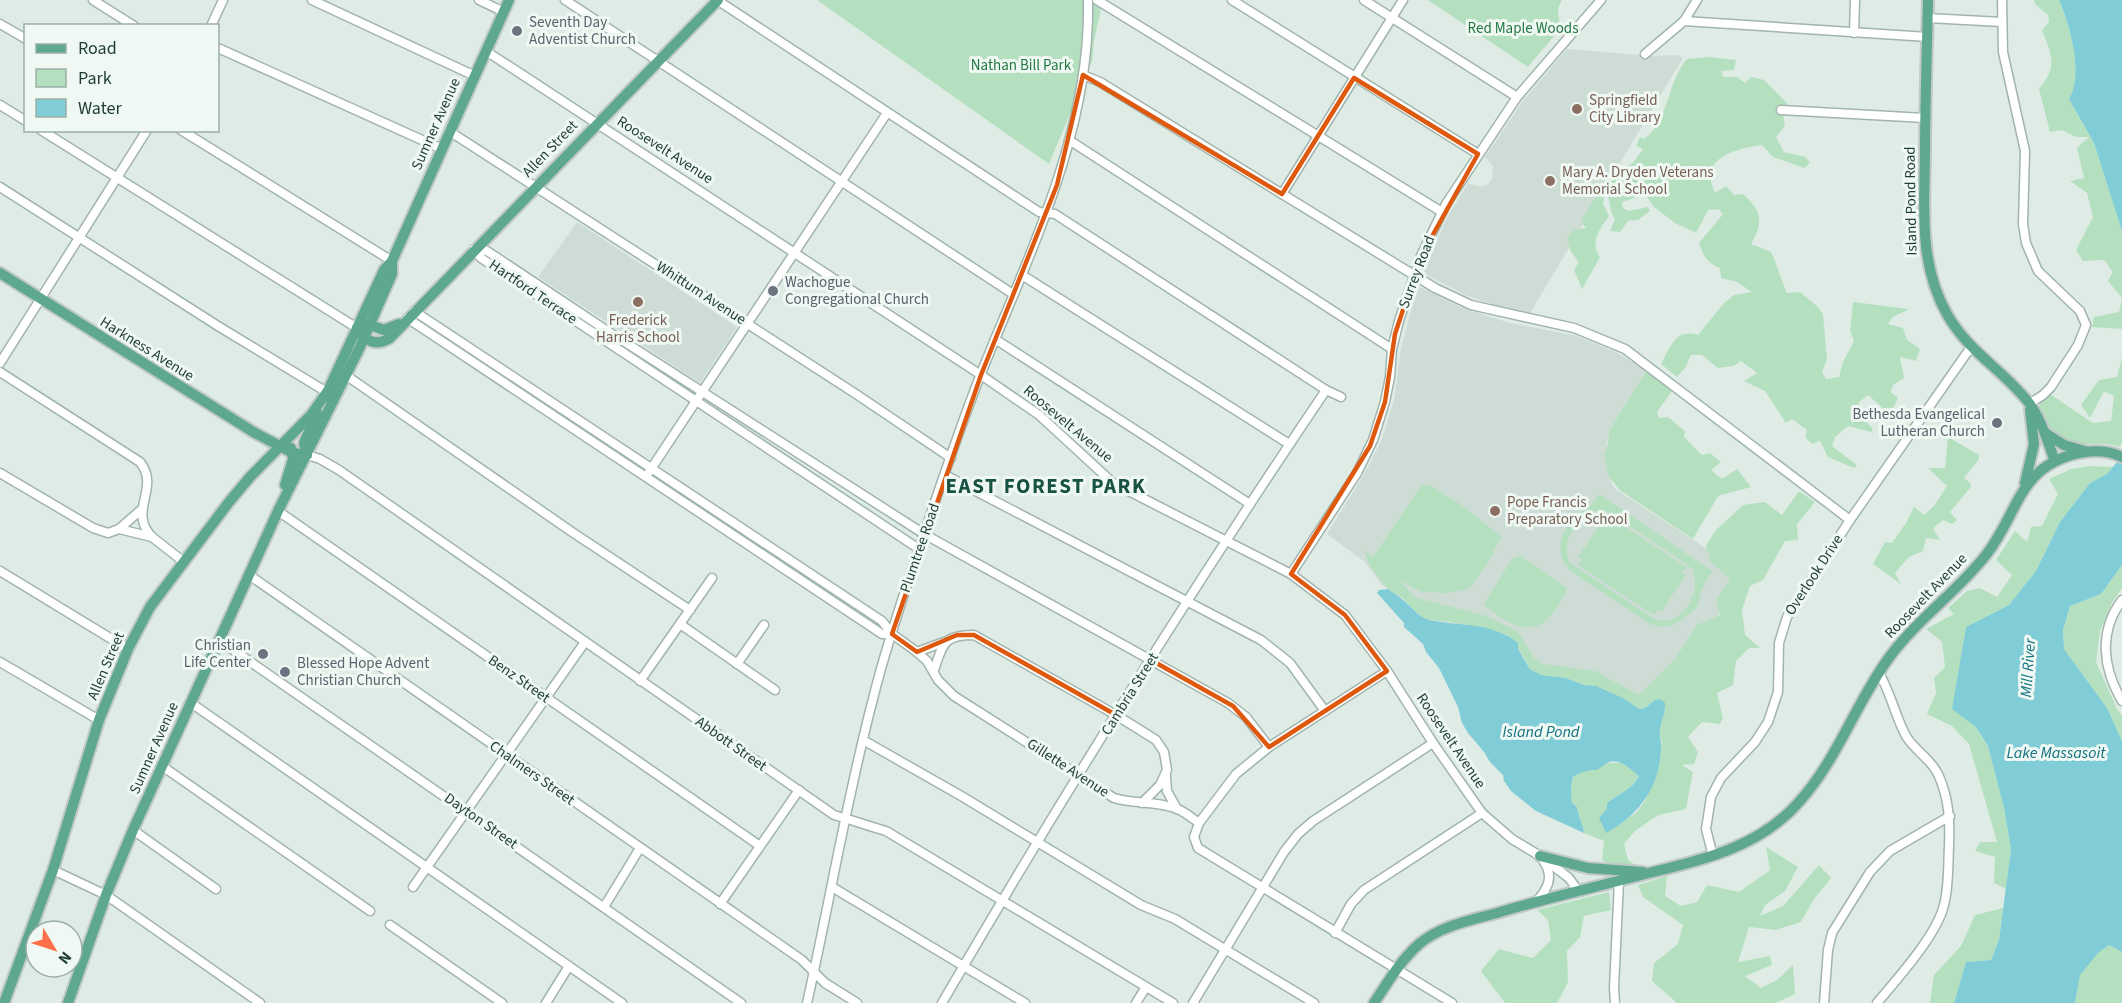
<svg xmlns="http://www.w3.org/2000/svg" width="2122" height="1003" font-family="'Source Sans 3',sans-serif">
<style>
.built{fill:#cddcd4}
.green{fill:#b5e0bf;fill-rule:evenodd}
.water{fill:#80cdd8}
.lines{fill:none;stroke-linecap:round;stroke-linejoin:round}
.minor-casing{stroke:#a1b4ad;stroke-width:11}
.major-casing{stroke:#c0c9c6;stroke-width:14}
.minor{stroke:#fff;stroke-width:8}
.major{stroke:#5ea791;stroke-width:10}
.marked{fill:none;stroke:#de580e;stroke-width:4.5;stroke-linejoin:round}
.worship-dot{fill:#6b7280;stroke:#eff8f3;stroke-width:2}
.education-dot{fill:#8d6e63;stroke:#eff8f3;stroke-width:2}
.labels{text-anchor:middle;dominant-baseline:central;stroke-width:6;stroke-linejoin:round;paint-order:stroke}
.worship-label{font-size:15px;fill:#5b616d;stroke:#eff8f3;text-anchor:start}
.park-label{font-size:15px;fill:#247942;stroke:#eff8f3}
.education-label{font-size:15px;fill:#785e54;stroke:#eff8f3;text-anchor:start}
.street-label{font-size:15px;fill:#1e3e34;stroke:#eff8f3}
.water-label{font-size:16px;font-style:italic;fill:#127180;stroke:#eff8f3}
.district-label{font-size:21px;font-weight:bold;letter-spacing:1.5px;fill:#185242;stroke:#eff8f3}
</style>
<rect width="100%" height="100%" fill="#dfece6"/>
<g class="built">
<path d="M1567,49L1652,56L1678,55L1683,58L1530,313L1498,306L1465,295L1423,273L1447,218L1468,183L1481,187L1488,184L1492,179L1493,166L1485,157L1523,101Z"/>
<path d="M577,222L737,327L700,383L538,277Z"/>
<path d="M1418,286L1462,308L1510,323L1577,336L1618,353L1646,371L1609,431L1605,455L1609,477L1614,488L1745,574L1678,677L1639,709L1584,685L1402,598L1382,585L1365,562L1327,534L1365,473L1382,439L1394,400L1401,348Z"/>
</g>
<g class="green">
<path d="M817,0H1103L1094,41L1092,61L1049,164Z"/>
<path d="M1428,0H1562L1558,8L1560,29L1528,67Z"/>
<path d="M2034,0H2059C2070,26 2084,74 2069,99L2094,143L2122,231V329L2092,327L2094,317L2119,312L2122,298L2108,281L2113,272L2104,260L2083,261L2076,250L2093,217L2087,193L2070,181L2084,178L2077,148L2089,137H2076L2062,130L2050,132L2039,89C2058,66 2052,56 2042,30L2049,22L2048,15L2035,4Z"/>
<path d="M1709,57L1736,60L1734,70L1722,71L1723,77H1737L1745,83L1751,77L1764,80L1787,103L1783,114L1785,126L1776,137L1784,152L1805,157L1810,162L1805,168L1773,157L1762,145C1747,147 1717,153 1712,169C1709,177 1712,186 1715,193L1726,186L1734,195L1743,194C1762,211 1764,222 1751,244L1771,252C1778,266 1781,280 1787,293L1800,292L1818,307L1823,315L1827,359L1822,372L1826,379L1839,377L1843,362L1854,341L1850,331L1853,302L1909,309L1893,317L1888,324L1903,328L1907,340L1920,349L1916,361L1900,357L1904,378L1893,385L1891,392L1898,398L1894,407L1885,410L1868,395L1859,402V414L1873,429L1871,432L1848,426L1835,437L1832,446L1857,465L1854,468L1828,457L1820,441L1812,444L1805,437L1807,430L1792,419L1786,423L1765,391L1744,381L1757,373L1741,361L1733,366L1718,368L1702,355H1691L1685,368L1677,377L1661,364C1671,347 1675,328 1698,335L1724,303L1734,295L1752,292L1737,282L1721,278L1720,268C1707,263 1703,256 1699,243L1723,214L1719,209L1708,210L1696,233L1675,223L1654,207L1645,194L1622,202L1623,208L1629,211L1648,207L1650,211L1638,220L1628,221L1620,232L1610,231L1615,219L1612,214L1606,189L1618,171L1633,163L1643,149L1636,146L1640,137L1644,139C1669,121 1667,82 1687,59Z"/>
<path d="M1598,194L1604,197L1603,204L1609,216C1600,229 1589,242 1600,257L1582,289L1574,270L1579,262L1571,252L1567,239C1570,230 1577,229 1586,228L1581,221Z"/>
<path d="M2122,358V443L2119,447C2103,441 2088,446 2072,443C2055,441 2043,422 2039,407L2041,401L2050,394L2093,423L2111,421L2114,396L2104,391L2090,418L2081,405L2099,380L2117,377Z"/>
<path d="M1646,371L1672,391L1657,412L1659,418L1668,417L1685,431L1684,437L1702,455L1710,453L1721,462L1711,470L1722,479L1737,469L1751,487L1718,496L1693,539L1621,491L1609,477L1604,455L1608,444L1609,431Z"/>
<path d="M1948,437L1979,455V459L1964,478L1970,483L1971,487L1950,512L1957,520L1952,524L1943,520L1933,528L1940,540L1926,538L1923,551L1909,557L1895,573L1901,584L1873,564L1885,542L1892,543L1906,523L1914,507L1924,515L1934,506L1947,486L1928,468H1945Z"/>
<path d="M2090,466L2113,467L2107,474L2090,483L2060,522L2036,571L2009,605L1966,627L1953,709L1976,727L1988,746L2004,808L2011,849L2006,889L1994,883L1995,857L1975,851L1980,842H1997L1969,744L1952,726L1927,714L1936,693L1934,678L1945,667L1942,642L1926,629L1954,614L1948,608L1967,591L1980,588L1997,597L2012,575L1996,560L2015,531L2027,542L2031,527L2042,526L2058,494L2049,479L2071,469Z"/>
<path d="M1428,484L1463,506L1501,537L1488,563L1470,588L1448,593L1422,592L1400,581L1414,597L1486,616L1511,628L1519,633L1534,658L1543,664L1595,671L1639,695L1676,658L1697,625L1720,615L1716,600L1730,579L1711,562L1706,546L1715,531L1743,505L1765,502L1782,515L1799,491L1815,502L1797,524L1798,540L1785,541L1763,580L1750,586L1742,610L1745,635L1760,648H1749L1736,661L1733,685L1717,693L1723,718L1720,724L1702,722L1688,737L1698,752L1694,764L1682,765L1693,772L1686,809L1658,815L1635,831L1624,844L1628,860L1637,866H1615L1602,860L1604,841L1584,833C1583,823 1578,816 1577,807L1572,803C1570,796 1572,785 1573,777L1583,771L1602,767L1607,763H1622L1639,775C1632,790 1619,793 1607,803L1620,825L1626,819L1636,813L1645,801L1651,788L1662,742L1659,733L1665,709L1655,700L1645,708L1639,709L1623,698L1596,686L1584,685L1566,678L1541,675L1530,669L1521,652L1506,634L1460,623L1428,620L1420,616L1402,598L1388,589L1370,566L1364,550L1373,557L1421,486Z"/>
<path d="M1599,494L1712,571L1703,586L1697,607L1691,613L1674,625L1661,627L1650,624L1573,573C1554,557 1558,534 1575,517C1584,508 1592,507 1599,494ZM1596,511H1606L1612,514L1693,569C1702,593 1682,629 1654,619L1570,563C1560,541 1576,519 1596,511Z"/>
<path d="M1610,517L1686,567L1682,572L1686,575L1661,612L1658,610L1654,615L1578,565L1582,559L1578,557L1603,520L1606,522Z"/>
<path d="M1521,556L1567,588C1546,637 1522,638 1484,604L1512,559Z"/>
<path d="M2122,565V588L2112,603L2100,631L2096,662L2117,709L2122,716V741L2107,708L2064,649L2063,630L2070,606L2101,594Z"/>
<path d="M1766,847L1798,867L1785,891L1765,905L1760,916L1783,906L1819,865L1831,878L1814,899L1801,922L1776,930L1749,927L1738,962L1770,956L1772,965L1745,976L1761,988L1777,980L1793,965L1795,994L1775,1003H1677L1652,981L1654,963L1678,944L1683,925L1643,897L1638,885L1667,876L1665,896L1681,906L1697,902L1707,885L1739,892L1770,870Z"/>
<path d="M1609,892L1611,910L1584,916L1580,937L1567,951L1568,982L1557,1003H1505L1481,971L1499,949L1533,958L1551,940L1548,920L1537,910Z"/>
<path d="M2003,908L1999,940L1991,960L1966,962L1954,1003H1930L1934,975L1961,946L1975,915Z"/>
<path d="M2109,945L2122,952V1003H2075L2080,974L2098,953Z"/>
</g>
<g class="water">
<path d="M2059,0H2122V231L2094,143L2069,99C2084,75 2070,25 2059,0Z"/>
<path d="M2122,456V565L2101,594L2070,606L2063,630L2064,649L2107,708L2122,741V952L2109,945L2098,953L2080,975L2075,1003H1954L1966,962L1991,960L1999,940L2011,849L2004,808L1988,746L1976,727L1952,709L1966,627L2009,605L2036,571L2060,522L2090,483L2107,474Z"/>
<path d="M1388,589C1393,593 1399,596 1403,600C1412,607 1418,617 1429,620C1459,626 1492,622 1518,643V649L1530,669L1541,675L1566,678L1584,685L1596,686L1623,698L1639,709L1645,708L1655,700L1660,699L1665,703C1666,712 1661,721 1660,730C1659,735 1661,739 1661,744C1661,785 1641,814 1606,833L1599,818L1607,809V803C1619,793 1632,790 1639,776C1631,770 1620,758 1609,762C1604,764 1601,769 1596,770C1586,770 1582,772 1573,777C1571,784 1571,796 1572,803L1577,807C1578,816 1583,823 1584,833L1536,811L1511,791L1504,781L1503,775L1490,762L1484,752L1468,733L1462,723L1458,707L1439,668L1426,652L1423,644L1404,627V623L1377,593L1379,590Z"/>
</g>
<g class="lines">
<defs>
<g id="minor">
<path d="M93,0L134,26"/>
<path d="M312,0L475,76"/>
<path d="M479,0L504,12"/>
<path d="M565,0L1013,294"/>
<path d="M717,0L1039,212L1055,214L1326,390L1341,397"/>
<path d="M1097,0L1442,212"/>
<path d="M1232,0L1478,154"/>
<path d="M1364,0L1517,97"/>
<path d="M2002,0L2003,52L2025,151L2023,224L2026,243L2038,271L2080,311L2086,325L2078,345L2051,387L2043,395L2029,404"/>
<path d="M1928,18L2002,22"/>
<path d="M1684,21L1928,37"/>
<path d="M0,24L26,39"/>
<path d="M211,26L223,0"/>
<path d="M1854,33L1855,0"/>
<path d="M218,48L442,149"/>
<path d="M486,51L981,375L1039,415L1113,483L1291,574L1345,615L1387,671L1433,743L1482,813L1512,839L1540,856L1569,878L1579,892"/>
<path d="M1645,54L1684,21L1697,0"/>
<path d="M1083,75L1100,82L1435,288L1471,305L1574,328L1625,349L1850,520"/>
<path d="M0,105L26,121"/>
<path d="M1781,110L1925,118"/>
<path d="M41,130L357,328"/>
<path d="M181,130L392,261"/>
<path d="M449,131L856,394L951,458"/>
<path d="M1069,140L1392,349"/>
<path d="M0,187L218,326L330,394"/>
<path d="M1282,194L1403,0"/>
<path d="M474,249L487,251L606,330L924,534L1228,703L1246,717L1269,747"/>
<path d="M474,249L481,258L919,549"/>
<path d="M1022,275L1289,444"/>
<path d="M414,311L882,621L892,634L917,652L927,661L938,680L954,696L1114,798C1134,804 1155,801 1175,808C1184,811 1192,818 1199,823L1194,837L1198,848L1452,1003"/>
<path d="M407,318L882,634H892"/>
<path d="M995,339L1250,504"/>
<path d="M0,363L147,130"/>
<path d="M0,372L140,462C161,488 127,511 152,537"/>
<path d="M347,376L572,532L690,610"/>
<path d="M307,455L320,459L339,470L834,815C852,820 868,826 886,831L1173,1003"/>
<path d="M649,472L887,113"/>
<path d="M0,473L93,528L108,533L119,529L152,537L184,562"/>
<path d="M945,475L1261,640L1290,663L1325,711"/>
<path d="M278,511L760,846"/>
<path d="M119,529L142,509"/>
<path d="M0,571L128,649"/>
<path d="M1291,574L1357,473L1373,440L1385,402L1390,377L1392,349L1399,321L1421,256L1446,204L1517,97L1601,0"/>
<path d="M249,575L802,960L825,983L857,1003"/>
<path d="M2122,600C2098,632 2103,669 2122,701"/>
<path d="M680,624L775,690"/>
<path d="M219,640L741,1003"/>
<path d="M917,652L944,642"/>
<path d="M0,662L99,720"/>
<path d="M737,664L764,625"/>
<path d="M934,670C943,644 943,635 974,635L1116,715L1156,740L1164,752L1167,770L1160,785L1142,803"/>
<path d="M640,681L712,578"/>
<path d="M191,703L622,1003"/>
<path d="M863,740L963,797L1141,905L1175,919L1314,1003"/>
<path d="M162,766L370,911"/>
<path d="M1166,776L1167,791L1177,809"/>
<path d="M1199,823L1236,774L1269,747L1387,671"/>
<path d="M133,830L216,889"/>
<path d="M1713,856L1706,829L1711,797L1721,778L1755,742L1768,722L1778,692L1779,643L1787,617L1850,520L1971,347"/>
<path d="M53,870L106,895L260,1003"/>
<path d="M413,887L585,642"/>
<path d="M832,887L1025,1003"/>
<path d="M1537,901C1548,888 1554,877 1544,862"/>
<path d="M720,904L799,790"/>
<path d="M604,907L640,848"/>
<path d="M390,925L502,1003"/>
<path d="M1335,933L1351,904L1364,890L1482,813"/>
<path d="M546,1003L569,966"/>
<path d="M807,1003C830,901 847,796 874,695C886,646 903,597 919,549C939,490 959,429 982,371C1030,252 1091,131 1088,0"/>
<path d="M942,1003C1063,795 1191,590 1326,390"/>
<path d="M1136,1003L1146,987"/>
<path d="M1193,1003L1284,852L1298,834L1313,821L1433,743"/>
<path d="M1615,1003L1614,988L1619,881"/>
<path d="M1824,1003L1828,950L1832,933L1870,872L1890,851L1950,816"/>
<path d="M1877,1003C1897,979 1937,935 1944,905C1949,886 1948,865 1949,846C1950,820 1949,798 1938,774C1930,758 1915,751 1906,736C1895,716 1891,693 1879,673"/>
</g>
<g id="major">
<path d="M1928,0C1927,52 1925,104 1925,155C1924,211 1919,266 1948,316C1970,353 2003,370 2029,403C2042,420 2047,441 2055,461"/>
<path d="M0,273L255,433L293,453L307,455"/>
<path d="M363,327L370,325L384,330L399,324"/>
<path d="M357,328C365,341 376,347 390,338L718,0"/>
<path d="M325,397L384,270L392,261L509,0"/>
<path d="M2045,433L2064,445L2085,451"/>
<path d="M307,455L304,443L317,413"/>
<path d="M2025,483L2034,444L2030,410"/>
<path d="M285,485L293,459L291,448"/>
<path d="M1540,856L1588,868L1643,872"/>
<path d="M4,1003L53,870L99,720L128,649L150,607L229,502L250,477L311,415L327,392"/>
<path d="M68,1003L106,895L133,830L278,511L360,347L392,274V261"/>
<path d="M1374,1003C1388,982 1400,961 1419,944C1440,926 1471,920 1497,913C1546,898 1596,887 1645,874C1701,860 1759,848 1799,802C1837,760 1855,705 1888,659C1916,620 1956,593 1986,555C2019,513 2018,466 2079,453C2094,450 2108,450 2122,457"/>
</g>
</defs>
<use href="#minor" class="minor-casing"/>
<use href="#major" class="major-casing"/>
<use href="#minor" class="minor"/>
<use href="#major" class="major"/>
</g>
<path class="marked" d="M1083,75L1282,194L1354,78L1478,154L1421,256L1395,334L1385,402L1370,446L1291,574L1345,615L1387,671L1269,747L1233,706L1151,660L1116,715L974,635H957L917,652L892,634L981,375L1057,185Z"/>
<g class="worship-dot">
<circle cx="517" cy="31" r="6"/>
<circle cx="773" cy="291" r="6"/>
<circle cx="1997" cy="423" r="6"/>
<circle cx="263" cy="654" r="6"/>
<circle cx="285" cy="672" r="6"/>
</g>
<g class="education-dot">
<circle cx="1577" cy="109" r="6"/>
<circle cx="1550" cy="181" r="6"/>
<circle cx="638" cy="302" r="6"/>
<circle cx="1495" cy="511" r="6"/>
</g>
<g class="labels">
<g class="worship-label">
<text x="529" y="22">Seventh Day<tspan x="529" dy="17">Adventist Church</tspan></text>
<text x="785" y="282">Wachogue<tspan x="785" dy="17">Congregational Church</tspan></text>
<text x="1985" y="414" text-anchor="end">Bethesda Evangelical<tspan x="1985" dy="17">Lutheran Church</tspan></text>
<text x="251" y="645" text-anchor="end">Christian<tspan x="251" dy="17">Life Center</tspan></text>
<text x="297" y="663">Blessed Hope Advent<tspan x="297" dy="17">Christian Church</tspan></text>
</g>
<g class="park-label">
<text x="1523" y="28">Red Maple Woods</text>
<text x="1021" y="65">Nathan Bill Park</text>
</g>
<g class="education-label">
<text x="1589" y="100">Springfield<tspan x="1589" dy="17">City Library</tspan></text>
<text x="1562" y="172">Mary A. Dryden Veterans<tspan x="1562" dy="17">Memorial School</tspan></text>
<text x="638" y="320" text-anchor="middle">Frederick<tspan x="638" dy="17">Harris School</tspan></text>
<text x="1507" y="502">Pope Francis<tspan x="1507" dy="17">Preparatory School</tspan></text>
</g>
<g class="street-label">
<text transform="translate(436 124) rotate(-66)">Sumner Avenue</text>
<text transform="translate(550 149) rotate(-46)">Allen Street</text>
<text transform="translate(665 150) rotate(33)">Roosevelt Avenue</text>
<text transform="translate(1911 201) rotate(-91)">Island Pond Road</text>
<text transform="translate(1417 272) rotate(-69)">Surrey Road</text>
<text transform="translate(533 292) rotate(34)">Hartford Terrace</text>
<text transform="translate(701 293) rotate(33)">Whittum Avenue</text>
<text transform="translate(147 349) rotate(32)">Harkness Avenue</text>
<text transform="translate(1068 424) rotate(40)">Roosevelt Avenue</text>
<text transform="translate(920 548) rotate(-71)">Plumtree Road</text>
<text transform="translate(1814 575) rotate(-57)">Overlook Drive</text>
<text transform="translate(1926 596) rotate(-46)">Roosevelt Avenue</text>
<text transform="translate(106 666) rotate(-67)">Allen Street</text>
<text transform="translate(519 679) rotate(35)">Benz Street</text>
<text transform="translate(1130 694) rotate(-58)">Cambria Street</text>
<text transform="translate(1451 741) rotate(56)">Roosevelt Avenue</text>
<text transform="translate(731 744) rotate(35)">Abbott Street</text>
<text transform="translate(154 748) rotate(-66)">Sumner Avenue</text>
<text transform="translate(1068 768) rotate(33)">Gillette Avenue</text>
<text transform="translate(532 773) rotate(35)">Chalmers Street</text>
<text transform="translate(481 821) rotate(35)">Dayton Street</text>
</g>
<g class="water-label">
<text transform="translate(2028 668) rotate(-86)">Mill River</text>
<text x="1541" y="732">Island Pond</text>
<text x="2056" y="753">Lake Massasoit</text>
</g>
<g class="district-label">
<text x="1046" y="486">EAST FOREST PARK</text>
</g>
</g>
<rect x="24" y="24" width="195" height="108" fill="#eff8f3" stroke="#9baea7" stroke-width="1.5"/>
<rect x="36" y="44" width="30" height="9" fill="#5ea791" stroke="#9baea7" stroke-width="1.5"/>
<text x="78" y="54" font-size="18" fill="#1e3e34">Road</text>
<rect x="36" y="69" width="30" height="18" fill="#b5e0bf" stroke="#9baea7" stroke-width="1.5"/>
<text x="78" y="84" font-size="18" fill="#1e3e34">Park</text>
<rect x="36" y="99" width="30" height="18" fill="#80cdd8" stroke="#9baea7" stroke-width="1.5"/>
<text x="78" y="114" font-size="18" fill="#1e3e34">Water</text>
<g transform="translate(54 949) rotate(129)"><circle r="28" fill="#eff8f3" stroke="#9baea7" stroke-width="1.5"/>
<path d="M0-4.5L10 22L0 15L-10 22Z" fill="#ff704a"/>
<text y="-9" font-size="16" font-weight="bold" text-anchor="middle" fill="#1e3e34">N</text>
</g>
</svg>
